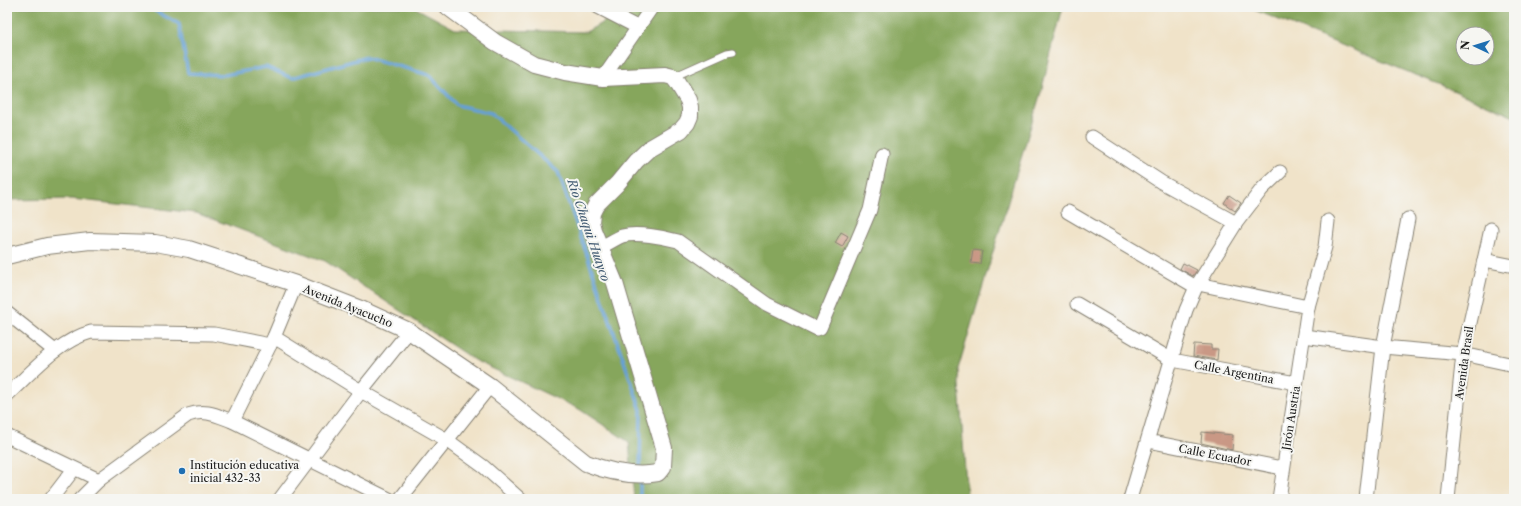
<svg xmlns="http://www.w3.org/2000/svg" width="1521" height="506" font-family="'Libre Caslon Text',serif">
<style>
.forest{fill:#86a65b;stroke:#51613c;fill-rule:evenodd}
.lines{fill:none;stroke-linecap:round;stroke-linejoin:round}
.stream{stroke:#65a0d5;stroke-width:3.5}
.building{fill:#c99885}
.service-casing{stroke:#868072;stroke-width:9}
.minor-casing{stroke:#868072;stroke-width:15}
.tertiary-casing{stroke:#868072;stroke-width:18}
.service{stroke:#fff;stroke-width:7}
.minor{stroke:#fff;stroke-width:13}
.tertiary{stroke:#fff;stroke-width:16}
.poi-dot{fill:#1f6fb2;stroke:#f6f6f2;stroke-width:1.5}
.labels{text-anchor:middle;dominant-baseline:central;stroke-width:4;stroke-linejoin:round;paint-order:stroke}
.street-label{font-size:11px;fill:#1c1c1c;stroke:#f6f6f2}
.poi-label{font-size:11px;fill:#1c1c1c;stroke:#f6f6f2;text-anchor:start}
.water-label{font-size:12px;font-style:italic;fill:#3d576f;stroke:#f6f6f2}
</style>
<rect width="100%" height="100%" fill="#f6f6f2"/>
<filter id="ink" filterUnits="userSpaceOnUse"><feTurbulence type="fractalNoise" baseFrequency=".025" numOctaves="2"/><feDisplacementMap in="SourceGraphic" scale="8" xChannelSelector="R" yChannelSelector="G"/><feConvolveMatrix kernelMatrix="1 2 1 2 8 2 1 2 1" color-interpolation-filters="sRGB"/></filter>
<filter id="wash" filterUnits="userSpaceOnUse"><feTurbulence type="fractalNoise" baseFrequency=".012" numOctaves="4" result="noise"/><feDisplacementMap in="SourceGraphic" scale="16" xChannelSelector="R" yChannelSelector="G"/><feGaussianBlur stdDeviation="0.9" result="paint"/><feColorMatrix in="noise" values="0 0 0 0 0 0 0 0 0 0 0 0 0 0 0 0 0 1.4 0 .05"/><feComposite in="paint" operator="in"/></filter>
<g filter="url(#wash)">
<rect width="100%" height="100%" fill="#f0e3c9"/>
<g class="forest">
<path d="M7,7H414L455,29L586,32L629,7H1063L1041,92L958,369L967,499H634L629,442L579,409L474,360L325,261L196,213L72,199L7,200Z"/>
<path d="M1247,7H1514V117L1443,86ZM1463,34H1487V58H1463Z"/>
</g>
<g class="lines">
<g class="stream">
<path d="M148,7L179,24L188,73L224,75L266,67L292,78L367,57L429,75L457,105L491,113L558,172L641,410L640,470"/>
<path d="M640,478V499"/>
</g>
</g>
<g id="blocks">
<g class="building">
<path d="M1229,195L1241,203L1235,211L1224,203Z"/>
<path d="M841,232L848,236L842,247L835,243Z"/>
<path d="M973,250L982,251L980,264L971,263Z"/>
<path d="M1183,263L1197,270L1193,276L1180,269Z"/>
<path d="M1194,344L1211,345V349H1218L1217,360L1193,356Z"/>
<path d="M1202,432L1233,435L1232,450L1201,443Z"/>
</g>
</g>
</g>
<g filter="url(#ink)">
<use href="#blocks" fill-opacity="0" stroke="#868072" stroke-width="1"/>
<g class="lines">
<defs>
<path id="service" d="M673,77L727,53L733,52"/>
<g id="minor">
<path d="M598,7L637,27"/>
<path d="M603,78L652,7"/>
<path d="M1092,137L1161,182L1236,223"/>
<path d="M1068,212L1196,287"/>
<path d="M600,248C607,244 615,239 622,236C637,232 663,237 678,241L767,304L817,329L820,328L870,210L882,154"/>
<path d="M1484,260L1514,266"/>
<path d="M1198,284L1308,307L1279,499"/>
<path d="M1077,304L1172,360L1296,383"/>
<path d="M1308,307L1325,247L1328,221"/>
<path d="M7,313L55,351"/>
<path d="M1304,336L1383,347L1463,354L1514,365"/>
<path d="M274,337L361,391L447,440L484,467L520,499"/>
<path d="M7,395C32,372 58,341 91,332L214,334L270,345"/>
<path d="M232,421L274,337L296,284"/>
<path d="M7,436L99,480"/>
<path d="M1148,441L1282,468"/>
<path d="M51,499L74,469"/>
<path d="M80,499L99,480L188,415C205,409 216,415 232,421L389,499"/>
<path d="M280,499L361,391L409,331"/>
<path d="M400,499L490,386"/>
<path d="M1130,499L1186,310L1196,287L1236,223L1262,189L1280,172"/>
<path d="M1366,499L1383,347L1408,219"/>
<path d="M1448,499L1463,354L1491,229"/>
</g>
<path id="tertiary" d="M7,256L47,246L90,241L155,243L189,249L296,284L363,310L409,331L490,386L586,463C609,472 634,477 658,473L663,467L664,448L615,283L593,230L591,222L592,213L596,205L617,184L636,161L650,148L681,130L687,123L690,116V107L688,100L677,82L673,77L665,75L603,78L565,72L534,64L495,42L448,7"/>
</defs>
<use href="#service" class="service-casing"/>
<use href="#minor" class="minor-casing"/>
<use href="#tertiary" class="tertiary-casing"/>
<use href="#service" class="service"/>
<use href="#minor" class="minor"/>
<use href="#tertiary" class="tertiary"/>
</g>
</g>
<circle class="poi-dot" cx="182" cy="471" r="4"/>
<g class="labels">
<g class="street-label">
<text transform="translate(348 306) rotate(22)">Avenida Ayacucho</text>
<text transform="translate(1464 363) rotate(-82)">Avenida Brasil</text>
<text transform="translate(1234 372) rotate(11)">Calle Argentina</text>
<text transform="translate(1291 418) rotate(-81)">Jirón Austria</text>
<text transform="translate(1215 455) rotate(11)">Calle Ecuador</text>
</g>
<g class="poi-label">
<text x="190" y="465">Institución educativa<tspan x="190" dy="13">inicial 432-33</tspan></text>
</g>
<g class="water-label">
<text transform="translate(589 230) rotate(71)">Río Chaqui Huayco</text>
</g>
</g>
<rect width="1521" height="506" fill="none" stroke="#f6f6f2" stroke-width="24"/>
<g transform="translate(1475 46) rotate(274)"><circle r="19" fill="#f6f6f2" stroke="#9f9f9c"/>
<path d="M0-3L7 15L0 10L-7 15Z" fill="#1f6fb2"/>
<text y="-6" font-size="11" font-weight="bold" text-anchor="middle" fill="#1c1c1c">N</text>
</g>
</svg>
